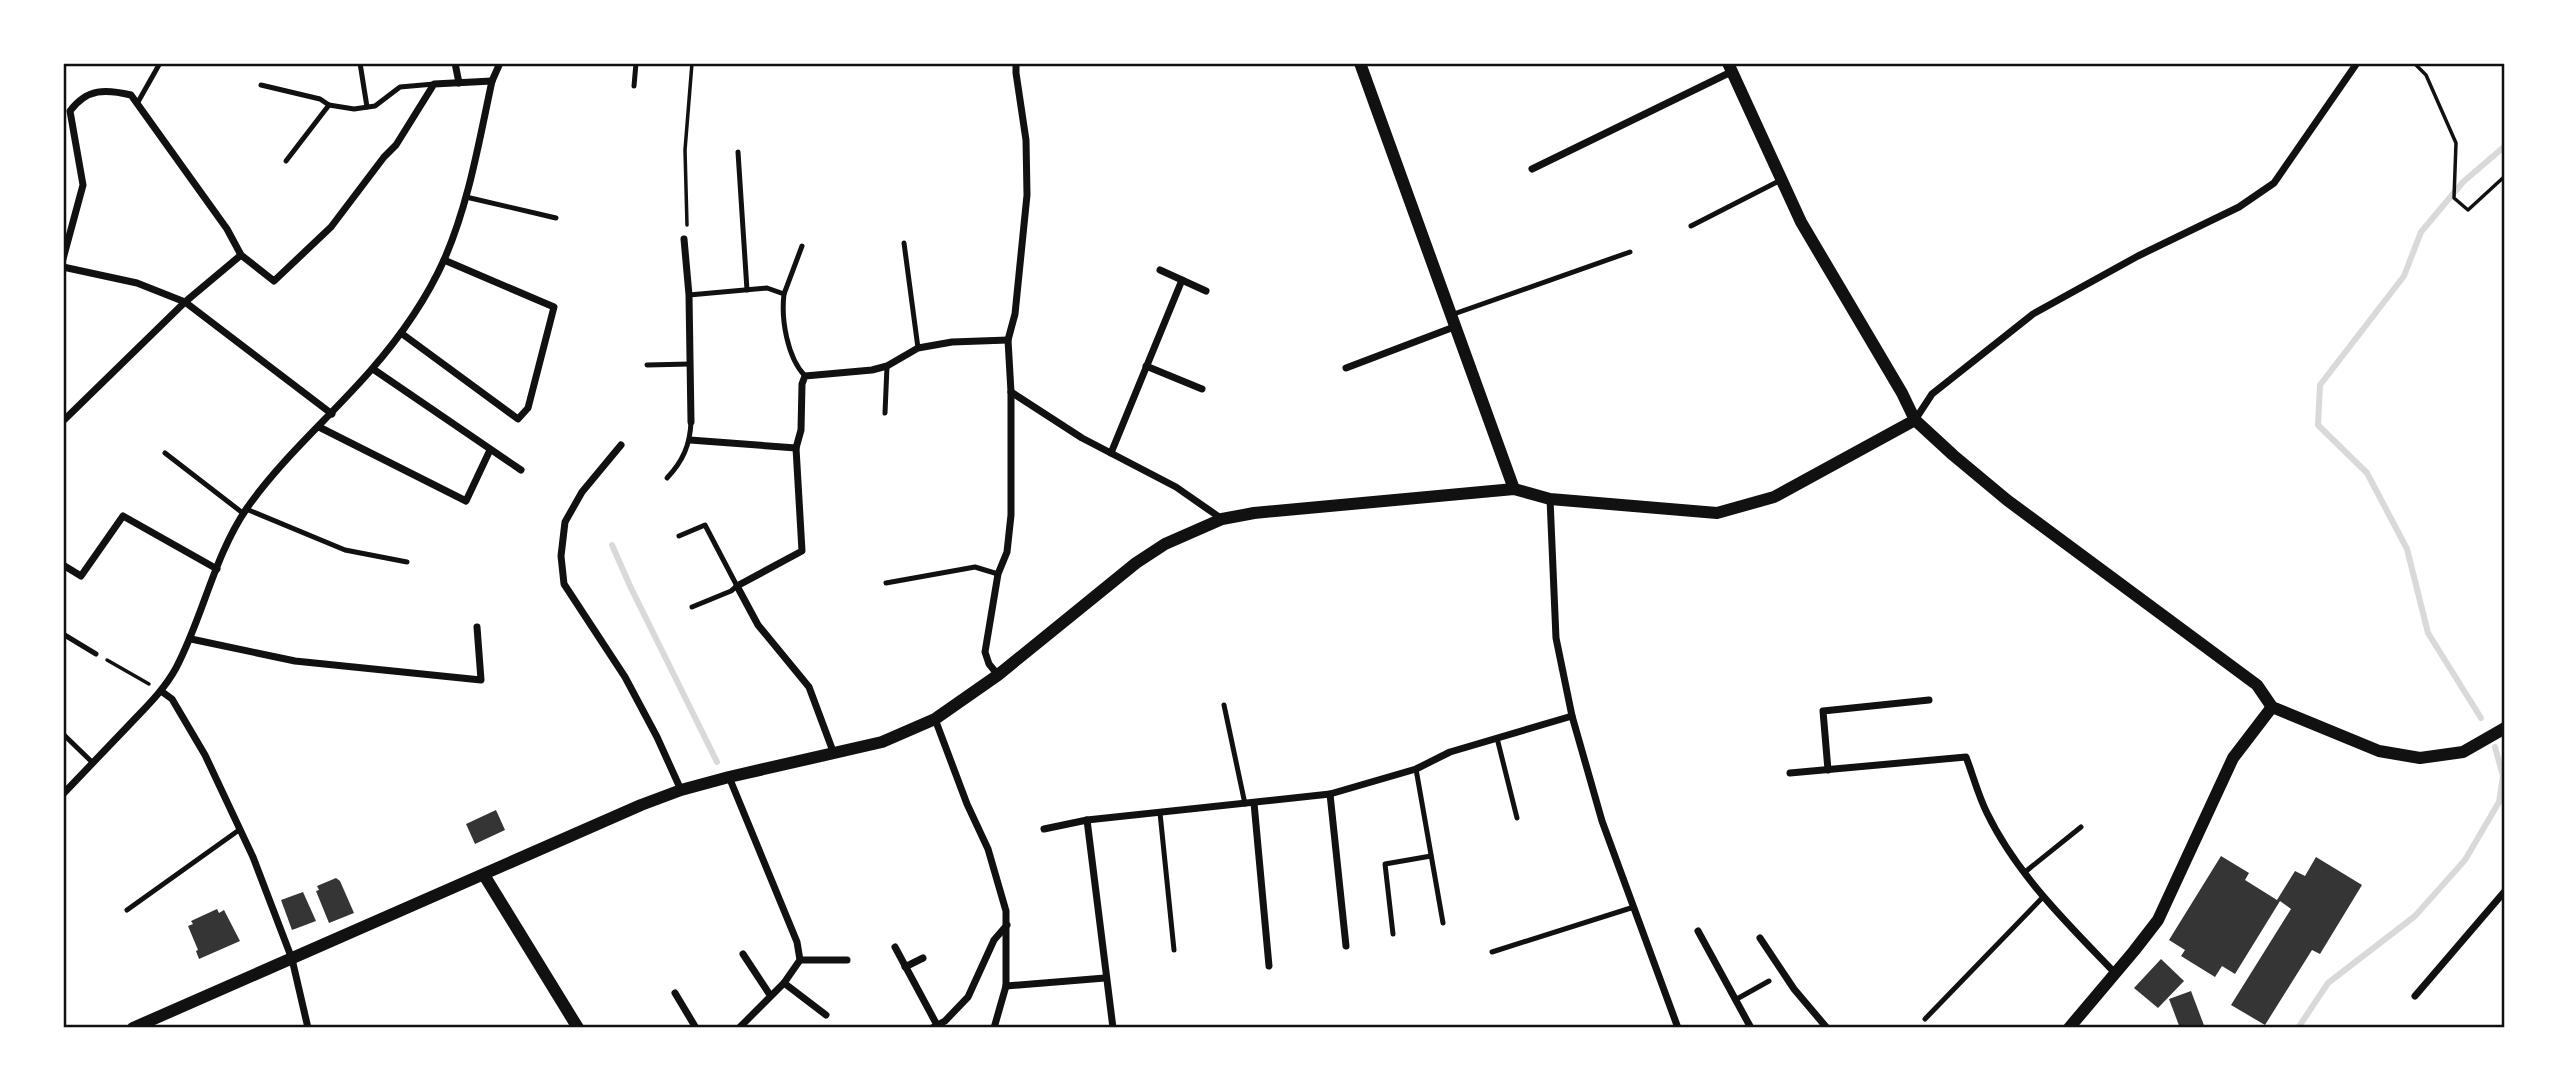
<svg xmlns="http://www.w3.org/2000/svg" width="2568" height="1091" font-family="'Public Sans',sans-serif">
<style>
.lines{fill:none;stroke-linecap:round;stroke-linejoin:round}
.stream{stroke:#d9d9d9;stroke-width:6}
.building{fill:#353535}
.path{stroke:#111;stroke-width:3.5}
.service{stroke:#111;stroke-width:5}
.minor{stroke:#111;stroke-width:7}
.tertiary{stroke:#111;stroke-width:12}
.neatline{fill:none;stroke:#111;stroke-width:2.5}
</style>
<rect width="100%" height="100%" fill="#fff"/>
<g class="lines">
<g class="stream">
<path d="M612,545L631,588L717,762"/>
<path d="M2481,718L2428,633L2407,549L2367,473L2318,425L2320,385L2404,276L2421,232L2463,182L2505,146"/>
<path d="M2298,1028L2328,983L2415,916L2465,860L2499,802L2503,776L2495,747"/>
</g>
</g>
<g class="building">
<path d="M496,810L505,830L475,844L466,824Z"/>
<path d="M2221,856L2249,873L2245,880L2277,900L2295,871L2305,876L2316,857L2362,885L2320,954L2312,950L2265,1025L2231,1005L2291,909L2280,901L2235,974L2222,966L2215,977L2181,956L2185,950L2169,940Z"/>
<path d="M336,878L340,881L354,913L329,923L316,891L319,890L317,886Z"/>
<path d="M303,892L316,921L292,930L281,900Z"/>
<path d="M217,909L219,913L224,910L240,941L199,959L196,951L198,950L188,926L193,924L191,921Z"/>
<path d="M2161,959L2184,981L2158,1008L2134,988Z"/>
<path d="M2191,991L2205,1028H2180L2169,999Z"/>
</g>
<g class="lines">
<g class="path">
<path d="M2414,63L2426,75L2456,143L2454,198L2468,210L2505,176"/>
<path d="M687,225L685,150L692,63"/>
<path d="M107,660L149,684"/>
</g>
<g class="service">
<path d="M360,63L367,107"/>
<path d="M261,85L320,99L329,105L354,109L375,106L400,87L434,84"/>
<path d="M634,86L636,63"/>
<path d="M138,102L160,63"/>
<path d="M738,152L747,290"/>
<path d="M286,161L329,105"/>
<path d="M466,197L556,218"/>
<path d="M1691,226L1781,180"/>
<path d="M904,243L918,348"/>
<path d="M784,294L802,246"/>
<path d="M689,295L767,288L784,294C781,319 787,357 805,376"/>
<path d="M1451,315L1630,252"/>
<path d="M647,365L690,364"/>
<path d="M885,413L887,366"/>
<path d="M165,453L244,514"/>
<path d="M667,478C683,461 690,445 691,422"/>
<path d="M246,509L345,550L407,562"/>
<path d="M679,536L705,525L737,586L731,591L692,607"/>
<path d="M886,583L975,567L998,574"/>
<path d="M63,634L96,654"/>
<path d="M1224,705L1245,804"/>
<path d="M63,734L93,763"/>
<path d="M1497,738L1517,818"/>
<path d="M1416,769L1443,923"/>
<path d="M1160,813L1174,950"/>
<path d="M2025,872L2081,827"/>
<path d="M127,910L239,830"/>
<path d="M1393,934L1385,864L1431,856"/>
<path d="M1492,952L1634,907"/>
<path d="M1735,1000L1769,981"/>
<path d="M1925,1019L2043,897"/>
</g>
<g class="minor">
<path d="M455,63L459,83"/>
<path d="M1532,169L1731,72"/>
<path d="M684,239L689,295L691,422"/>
<path d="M63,259L83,185L70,111C87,88 106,89 131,95L227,229L241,255L274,281L331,227L384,157L396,145L434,84L492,81"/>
<path d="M63,267L137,283L185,302L332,414"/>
<path d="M1160,270L1206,291"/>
<path d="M401,333L518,419L528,408L554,307L444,260"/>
<path d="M1146,366L1202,389"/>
<path d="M1346,368L1454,327"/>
<path d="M373,369L521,470"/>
<path d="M1011,392L1082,438L1176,487L1222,519"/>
<path d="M1915,420L1932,394L2033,314L2138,256L2239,207L2274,183L2357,63"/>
<path d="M63,421L185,302L241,255"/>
<path d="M319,427L466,501L490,450"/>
<path d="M690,440L796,448"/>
<path d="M621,445L582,492L565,522L561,556L564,584L625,677L657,737L681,790"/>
<path d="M1111,453L1182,280"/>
<path d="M1550,499L1556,638L1572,716L1602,821L1678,1028"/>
<path d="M63,565L81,576L123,516L217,569"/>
<path d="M191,639L295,661L481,680L477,627"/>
<path d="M998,675L989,664L985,652L998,574L1007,552L1011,515V392L1008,340L1015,314L1027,195L1026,140L1016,73V63"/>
<path d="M161,691L172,699L205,755L253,857L292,959L308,1028"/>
<path d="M935,719L967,804L988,849L1006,911V986L994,1028"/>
<path d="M834,754L809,687L758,625L737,586L802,551L796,448L801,430L802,384L805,376L872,370L887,366L918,348L952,342L1008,340"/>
<path d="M1828,770L1823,711L1929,700"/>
<path d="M1790,773L1966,757C1973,775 1978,795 1987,813C2017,875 2068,924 2115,973"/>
<path d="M729,777L797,942L800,960L784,983L739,1028"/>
<path d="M63,794C85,771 107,748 129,725C146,707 164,690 176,668C203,617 214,556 247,508C282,458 331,416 371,370C400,337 426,300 444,260C469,203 479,141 492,81L500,63"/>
<path d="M1330,794L1346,946"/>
<path d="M1254,803L1269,966"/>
<path d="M1087,820L1113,1028"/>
<path d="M1044,829L1087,820L1330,794L1416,769L1450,752L1572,716"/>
<path d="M1698,931L1751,1028"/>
<path d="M1760,938L1794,989L1827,1028"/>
<path d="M895,947L937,1025"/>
<path d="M743,954L770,995"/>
<path d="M800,960H847"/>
<path d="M905,967L923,958"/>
<path d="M784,983L826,1015"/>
<path d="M1006,986L1105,978"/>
<path d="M675,993L696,1028"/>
<path d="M2415,996L2505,891"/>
<path d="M932,1028L945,1021L968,997L994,940L1007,925"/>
</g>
<g class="tertiary">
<path d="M1360,63L1514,489"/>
<path d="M1728,63L1801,222L1902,393L1915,420L1953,455L2007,500L2257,685L2272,707L2379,751L2420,758L2463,752L2505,728"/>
<path d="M484,875L578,1028"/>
<path d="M133,1028L641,805L681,790L729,777L882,742L935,719L998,675L1136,563L1165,544L1222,519L1254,513L1514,489L1550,499L1717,513L1774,497L1915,420"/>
<path d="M2069,1028L2134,951L2158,920L2233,758L2272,707"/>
</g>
</g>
<rect width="2568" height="1091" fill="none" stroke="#ffffff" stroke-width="130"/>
<rect x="65" y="65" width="2438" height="961" class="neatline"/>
</svg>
